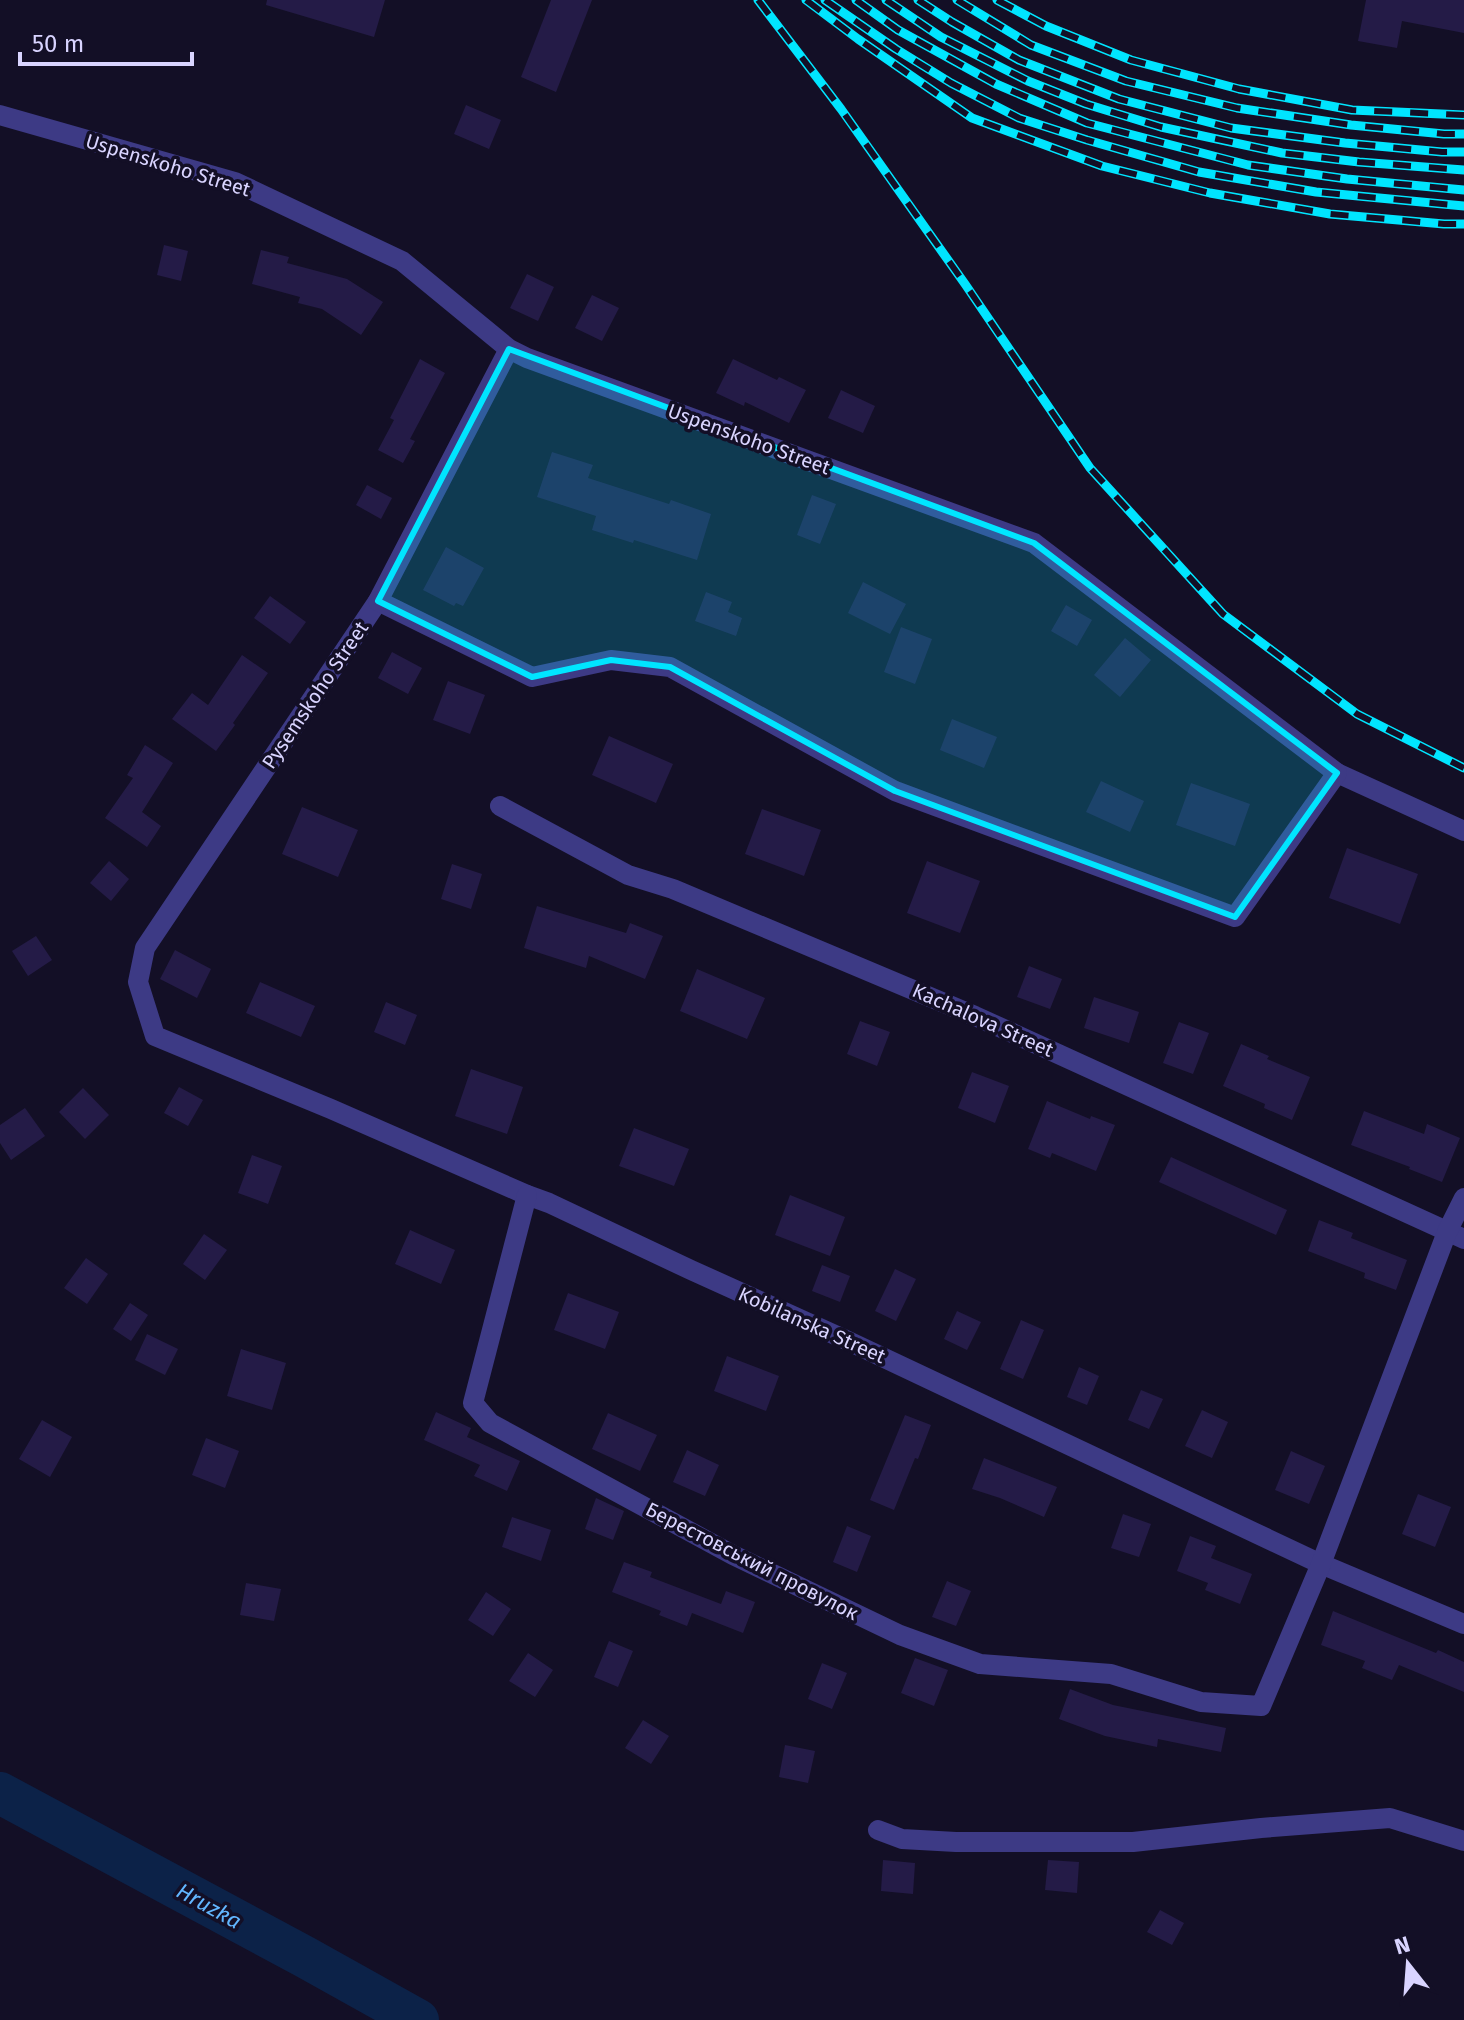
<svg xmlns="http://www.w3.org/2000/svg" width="1464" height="2020" font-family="'Fira Sans',sans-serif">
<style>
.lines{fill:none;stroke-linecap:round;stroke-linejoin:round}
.river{stroke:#0c2248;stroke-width:42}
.building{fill:#241b47}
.minor{stroke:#3d3a85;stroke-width:20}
.rail-casing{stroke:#00e5ff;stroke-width:9}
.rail{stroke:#130f26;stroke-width:6;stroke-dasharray:18;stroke-linecap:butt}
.marked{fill:#00e5ff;fill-opacity:0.2;stroke:#00e5ff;stroke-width:6;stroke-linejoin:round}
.labels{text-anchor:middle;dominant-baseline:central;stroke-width:7;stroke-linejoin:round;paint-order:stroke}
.street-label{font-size:20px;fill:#d9d4ff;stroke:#130f26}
.water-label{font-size:22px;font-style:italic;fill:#62b6ff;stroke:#130f26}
</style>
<rect width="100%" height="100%" fill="#130f26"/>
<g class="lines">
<path class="river" d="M0,1793L305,1957L418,2020"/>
</g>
<g class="building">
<path d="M267,0H385L374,37L266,5Z"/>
<path d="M551,0H592L556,92L521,77Z"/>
<path d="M1366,0H1464V33L1402,21L1397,48L1358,41Z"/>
<path d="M466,105L501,120L489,149L454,134Z"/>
<path d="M164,245L188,251L181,281L157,275Z"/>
<path d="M261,250L289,257L287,263L347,279L383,302L361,335L322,309L298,303L300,297L252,284Z"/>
<path d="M527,274L554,287L538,321L510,308Z"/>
<path d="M592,295L619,308L602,341L575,328Z"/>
<path d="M420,359L445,373L410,439L415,441L403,463L378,450L394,420L390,418Z"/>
<path d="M733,359L777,380L779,377L806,390L789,423L745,402L744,406L716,393Z"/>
<path d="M841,390L875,406L863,433L828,418Z"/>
<path d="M552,452L593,465L588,478L669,504L671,500L711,514L697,560L634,540L633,543L592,530L596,516L537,497Z"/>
<path d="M367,485L392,498L381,519L356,505Z"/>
<path d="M812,495L836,504L820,544L797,535Z"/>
<path d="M446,547L484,568L463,606L456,603L454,606L423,590Z"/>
<path d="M863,582L906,604L890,634L848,613Z"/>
<path d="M706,592L732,602L728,612L742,618L736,636L695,621Z"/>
<path d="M270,596L306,622L290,644L254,618Z"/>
<path d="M1066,605L1092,620L1077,646L1051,631Z"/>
<path d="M901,627L932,639L915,684L884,672Z"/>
<path d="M1125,638L1151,660L1120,697L1094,675Z"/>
<path d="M392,652L422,668L408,694L378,678Z"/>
<path d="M242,655L268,673L233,723L235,725L216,751L172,719L192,693L208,705Z"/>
<path d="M448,681L485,695L470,734L433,720Z"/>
<path d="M952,719L997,737L984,768L940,750Z"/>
<path d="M609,736L673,764L656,803L592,775Z"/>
<path d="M145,745L173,763L142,812L161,826L147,847L105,818L133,778L127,775Z"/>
<path d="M1101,781L1144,801L1130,832L1086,812Z"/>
<path d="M1191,783L1250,804L1235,846L1176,825Z"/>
<path d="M302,807L358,830L338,877L282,854Z"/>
<path d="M762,809L821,830L804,876L745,854Z"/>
<path d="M1347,848L1418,874L1400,924L1329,898Z"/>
<path d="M109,861L129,879L111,901L90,883Z"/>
<path d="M927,861L980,881L960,933L907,913Z"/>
<path d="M452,864L482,874L471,909L441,899Z"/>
<path d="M537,906L626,933L630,923L663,936L645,979L589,956L586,968L524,948Z"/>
<path d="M36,936L52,960L28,976L12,951Z"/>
<path d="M175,950L211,969L197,998L160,979Z"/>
<path d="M1029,966L1062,979L1050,1009L1017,997Z"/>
<path d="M697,969L765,998L747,1039L680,1011Z"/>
<path d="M260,982L315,1006L301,1037L246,1013Z"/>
<path d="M1094,997L1139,1012L1129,1043L1084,1028Z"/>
<path d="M386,1002L417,1015L405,1045L374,1032Z"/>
<path d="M860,1021L890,1032L877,1066L847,1054Z"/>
<path d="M1179,1022L1209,1033L1193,1074L1163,1063Z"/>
<path d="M1241,1044L1269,1056L1267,1059L1310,1077L1292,1120L1264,1108L1265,1104L1223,1086Z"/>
<path d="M471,1069L523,1087L507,1134L455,1116Z"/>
<path d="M972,1072L1009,1086L995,1123L958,1108Z"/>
<path d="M179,1087L203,1100L188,1126L164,1113Z"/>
<path d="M83,1088L109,1115L85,1139L59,1112Z"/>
<path d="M1047,1101L1090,1119L1091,1116L1115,1125L1096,1171L1052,1153L1050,1158L1028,1149Z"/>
<path d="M25,1108L45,1136L11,1160L0,1143V1125Z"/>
<path d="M1364,1111L1424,1134L1427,1124L1460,1138L1442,1182L1409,1169L1410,1167L1351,1145Z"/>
<path d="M634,1128L689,1149L674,1186L619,1166Z"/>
<path d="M252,1155L282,1166L268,1204L238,1193Z"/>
<path d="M1171,1157L1287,1210L1276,1235L1159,1182Z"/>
<path d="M790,1195L845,1217L830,1256L775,1235Z"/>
<path d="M1319,1220L1353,1233L1351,1238L1407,1260L1396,1290L1364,1278L1365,1273L1308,1251Z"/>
<path d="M410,1230L455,1250L441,1284L395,1264Z"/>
<path d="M204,1234L227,1250L205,1280L183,1264Z"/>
<path d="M86,1258L108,1274L87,1304L64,1288Z"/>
<path d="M822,1265L850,1276L840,1302L812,1291Z"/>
<path d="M895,1269L916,1279L896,1321L875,1311Z"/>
<path d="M568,1293L619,1312L605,1349L554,1330Z"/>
<path d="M130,1303L148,1315L131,1341L113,1329Z"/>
<path d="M957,1311L981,1322L967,1350L944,1339Z"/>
<path d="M1021,1320L1044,1330L1023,1379L1000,1369Z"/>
<path d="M147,1334L178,1349L165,1375L135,1360Z"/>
<path d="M241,1349L286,1363L272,1410L227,1396Z"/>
<path d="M727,1356L779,1376L766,1411L714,1391Z"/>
<path d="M1079,1367L1099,1376L1087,1405L1067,1397Z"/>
<path d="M1141,1390L1163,1399L1149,1429L1128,1420Z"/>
<path d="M1202,1410L1228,1422L1212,1458L1185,1446Z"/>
<path d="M436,1412L471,1428L467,1437L520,1461L507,1491L474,1476L480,1465L424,1440Z"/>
<path d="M608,1413L657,1435L640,1471L592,1449Z"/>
<path d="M905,1415L931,1425L918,1459L915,1458L894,1510L870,1500Z"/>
<path d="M42,1420L72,1437L50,1477L19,1459Z"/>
<path d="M206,1438L239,1451L225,1488L192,1475Z"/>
<path d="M687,1450L719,1465L705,1496L673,1482Z"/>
<path d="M1291,1451L1325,1466L1309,1504L1275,1490Z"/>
<path d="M984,1458L1057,1487L1044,1517L1000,1498L972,1489Z"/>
<path d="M1418,1494L1451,1507L1435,1547L1402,1534Z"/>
<path d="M596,1498L624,1511L613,1540L585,1529Z"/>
<path d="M1123,1514L1151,1524L1139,1557L1111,1548Z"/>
<path d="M512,1517L551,1530L541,1561L502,1547Z"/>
<path d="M847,1526L871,1536L857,1572L833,1562Z"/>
<path d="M1190,1536L1216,1546L1211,1558L1252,1574L1240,1604L1205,1590L1208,1583L1177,1571Z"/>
<path d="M624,1562L652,1572L650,1577L721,1604L726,1591L755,1602L743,1633L692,1613L687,1626L659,1615L661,1611L612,1592Z"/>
<path d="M947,1581L971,1591L956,1626L932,1617Z"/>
<path d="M246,1583L281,1589L274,1621L240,1615Z"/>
<path d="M486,1592L511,1609L493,1636L468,1620Z"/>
<path d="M1333,1611L1436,1653L1438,1650L1464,1662V1692L1399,1665L1392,1680L1362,1668L1365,1661L1321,1645Z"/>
<path d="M609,1641L633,1651L618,1687L594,1677Z"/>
<path d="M528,1653L553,1670L535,1697L509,1681Z"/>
<path d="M915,1658L948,1670L934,1706L901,1693Z"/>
<path d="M822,1663L847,1673L832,1709L808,1699Z"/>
<path d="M1070,1689L1113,1705L1226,1728L1221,1752L1158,1739L1157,1747L1105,1736L1059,1719Z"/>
<path d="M643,1720L669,1736L651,1764L625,1748Z"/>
<path d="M785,1745L815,1751L808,1783L779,1777Z"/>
<path d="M883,1860L915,1863L913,1894L881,1891Z"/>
<path d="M1048,1860L1079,1862L1077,1893L1045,1890Z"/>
<path d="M1160,1910L1184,1923L1172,1945L1147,1932Z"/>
</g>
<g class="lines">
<g class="minor">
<path d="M0,115L235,182L402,261L509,349L527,358L1034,543L1337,773L1464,831"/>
<path d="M509,349L378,601L145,948L138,982L155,1036L331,1109L527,1195L549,1203L691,1270L844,1339L1321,1564L1464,1624"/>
<path d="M378,601L532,677L611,660L670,667L895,791L1235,917L1337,773"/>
<path d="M500,806L628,875L673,889L975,1016L1464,1239"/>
<path d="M527,1195L473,1403L490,1423L733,1555L900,1635L980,1664L1111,1674L1201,1702L1261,1706L1321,1564L1447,1232L1464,1198"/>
<path d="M878,1830L902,1839L956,1842H1133L1261,1828L1390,1818L1464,1841"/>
</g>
<defs>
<g id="rail">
<path d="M758,0L841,109L965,284L1090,468L1223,614L1357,714L1464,768"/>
<path d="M806,0L858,39L972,118L1102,166L1210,193L1330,214L1444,224H1464"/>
<path d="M825,0L896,49L951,83L1019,118L1087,140L1199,172L1316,192L1464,206"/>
<path d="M856,0L898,30L996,84L1087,123L1248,165L1347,179L1464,190"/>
<path d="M886,0L941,37L1028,81L1086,104L1161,127L1282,153L1359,162L1464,170"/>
<path d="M918,0L952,22L1019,60L1119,99L1231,128L1345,143L1442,152H1464"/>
<path d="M957,0L1031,45L1126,81L1237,108L1351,125L1444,134H1464"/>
<path d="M997,0L1046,26L1131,60L1239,89L1352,110L1464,115"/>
</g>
</defs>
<use href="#rail" class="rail-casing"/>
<use href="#rail" class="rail"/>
</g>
<path class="marked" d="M509,349L1034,543L1337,773L1235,917L895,791L670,667L611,660L532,677L378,601Z"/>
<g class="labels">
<g class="street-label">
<text transform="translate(168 165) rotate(17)">Uspenskoho Street</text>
<text transform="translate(749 439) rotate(20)">Uspenskoho Street</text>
<text transform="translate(315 695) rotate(-56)">Pysemskoho Street</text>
<text transform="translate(983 1020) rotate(24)">Kachalova Street</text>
<text transform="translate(812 1325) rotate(24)">Kobilanska Street</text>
<text transform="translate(752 1561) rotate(27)">Берестовський провулок</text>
</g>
<g class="water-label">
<text transform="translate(209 1906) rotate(29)">Hruzka</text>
</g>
</g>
<g transform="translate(1408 1964) rotate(343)" stroke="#130f26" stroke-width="6" paint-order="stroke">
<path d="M0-6L14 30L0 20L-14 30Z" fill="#d9d4ff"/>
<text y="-12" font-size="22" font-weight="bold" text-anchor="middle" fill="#d9d4ff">N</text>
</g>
<path d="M20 52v12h172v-12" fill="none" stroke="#d9d4ff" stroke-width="4"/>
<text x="32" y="52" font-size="24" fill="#d9d4ff" stroke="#130f26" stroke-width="6" paint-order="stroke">50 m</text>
</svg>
